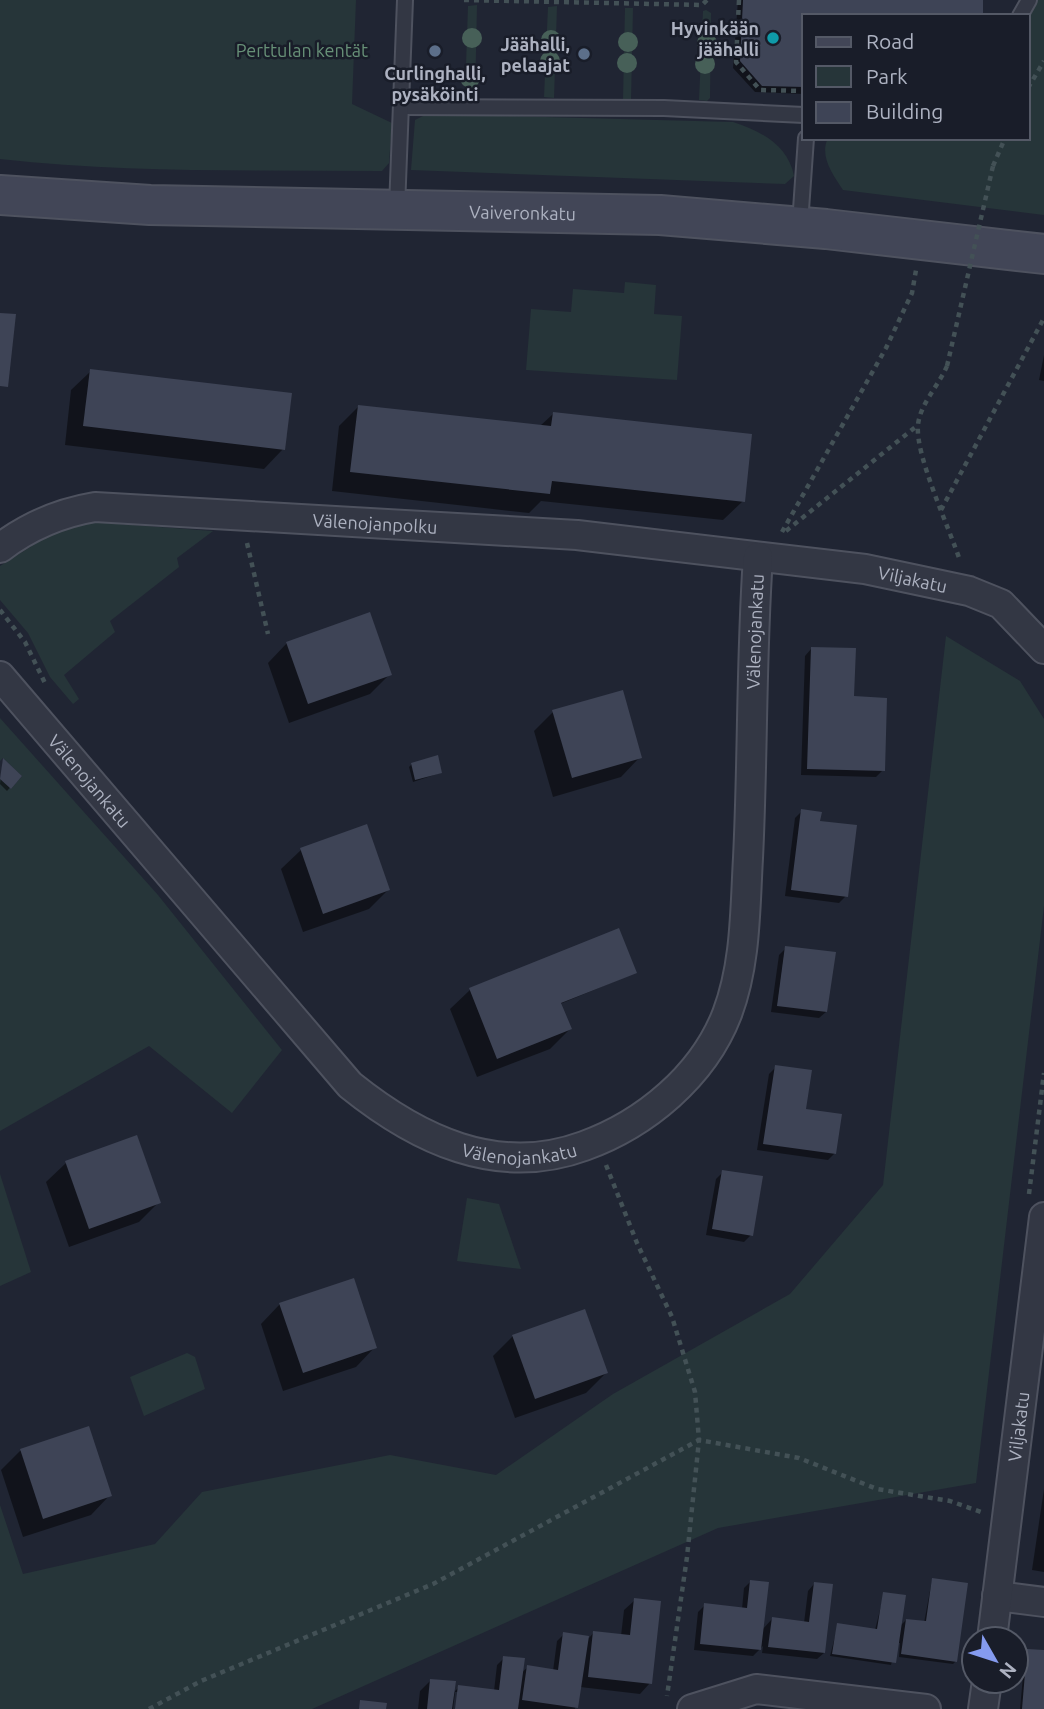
<svg xmlns="http://www.w3.org/2000/svg" width="1044" height="1709" font-family="Ubuntu,sans-serif">
<style>
.green{fill:#263539}
.shadow{fill:#0007}
.building{fill:#3e4456}
.lines{fill:none;stroke-linecap:round;stroke-linejoin:round}
.lane-casing{stroke:#4e525f;stroke-width:18}
.street-casing{stroke:#4e525f;stroke-width:32}
.secondary-casing{stroke:#4e525f;stroke-width:42}
.path{stroke:#435156;stroke-width:4.5;stroke-dasharray:5 5;stroke-linecap:butt}
.lane{stroke:#333744;stroke-width:14}
.street{stroke:#333744;stroke-width:28}
.secondary{stroke:#424657;stroke-width:38}
.path-bridge{stroke:#435156;stroke-width:4.5;stroke-dasharray:5 5;stroke-linecap:butt}
.tree{fill:#476058}
.culture-dot{fill:#0f9aa8;stroke:#191d29;stroke-width:2.5}
.service-dot{fill:#5c6f8a;stroke:#191d29;stroke-width:2.5}
.labels{text-anchor:middle;dominant-baseline:central;stroke-width:5;stroke-linejoin:round;paint-order:stroke}
.poi-label{font-size:18px;font-weight:bold;fill:#adb2c1;stroke:#191d29;text-anchor:end}
.park-label{font-size:18px;fill:#679077;stroke:#191d29}
.street-label{font-size:18px;fill:#adb2c1;stroke:#191d29}
</style>
<rect width="100%" height="100%" fill="#202533"/>
<g class="green">
<path d="M0,0H356L352,104L392,123L389,163L382,171C254,170 127,173 0,159Z"/>
<path d="M1033,0H1044V215L843,190C833,175 819,156 828,138H912L935,141L939,138H1028V16H1024Z"/>
<path d="M477,5L475,97L465,96L468,6Z"/>
<path d="M557,6L554,98L544,97L548,7Z"/>
<path d="M625,8H633L631,100H623Z"/>
<path d="M706,10L711,13L710,98L707,101L699,100L703,11Z"/>
<path d="M427,114L733,122C761,131 788,145 794,176L785,184L411,170L415,120Z"/>
<path d="M625,282L656,285L654,314L682,316L677,380L526,370L531,309L571,312L573,289L624,293Z"/>
<path d="M93,522L213,531L177,558L179,567L110,621L115,632L64,675L79,699L73,704L50,677L28,633L0,600V566L54,532Z"/>
<path d="M946,636L1020,681L1044,719V906L976,1483L718,1528L312,1709H0V1505L23,1574L155,1544L202,1492L390,1455L496,1475L613,1394L790,1294L883,1185Z"/>
<path d="M0,718L158,895L282,1050L232,1113L149,1046L0,1131V779L11,789L22,776L3,758L0,761Z"/>
<path d="M0,1174L31,1272L0,1286Z"/>
<path d="M467,1198L499,1204L521,1269L457,1261Z"/>
<path d="M187,1353L195,1357L205,1389L144,1416L130,1377Z"/>
</g>
<g class="shadow">
<path d="M738,0H981L804,16V94L755,92L733,68Z"/>
<path d="M1044,355V381L1039,380Z"/>
<path d="M91,371L283,449L264,469L65,445L71,390Z"/>
<path d="M358,407L540,426L553,414L743,501L723,520L541,501L529,513L332,491L339,426Z"/>
<path d="M287,643L390,674L370,694L289,723L268,663Z"/>
<path d="M811,649L852,698L883,770L876,777L801,775L805,656Z"/>
<path d="M553,712L640,757L621,777L553,797L534,731Z"/>
<path d="M3,761L20,776L7,791L0,784Z"/>
<path d="M412,764L440,773L413,782L409,767Z"/>
<path d="M802,811L818,822L846,896L839,903L785,896L795,818Z"/>
<path d="M301,850L388,890L369,909L303,932L281,869Z"/>
<path d="M786,948L826,1012L819,1018L771,1012L779,955Z"/>
<path d="M635,973L560,1004L570,1029L550,1049L477,1077L450,1009L470,990Z"/>
<path d="M776,1067L835,1153L828,1160L757,1150L769,1074Z"/>
<path d="M66,1163L159,1202L139,1222L69,1247L46,1182Z"/>
<path d="M723,1172L751,1235L744,1242L706,1235L716,1179Z"/>
<path d="M280,1304L375,1347L356,1367L283,1391L261,1324Z"/>
<path d="M513,1336L606,1373L586,1393L515,1418L493,1356Z"/>
<path d="M88,1428L110,1495L91,1515L23,1537L1,1470L20,1451Z"/>
<path d="M1044,1489V1572L1032,1570Z"/>
<path d="M932,1580L956,1661L953,1664L899,1657L900,1643H897L891,1665L830,1656L838,1625L875,1630L884,1594L899,1627L906,1620L924,1623Z"/>
<path d="M751,1581L762,1630L772,1619L804,1623L808,1591L814,1584L824,1653L817,1659L762,1653L763,1646L753,1656L694,1650L698,1612L705,1605L742,1609L744,1588Z"/>
<path d="M635,1600L650,1683L640,1694L580,1687L575,1709H457L459,1692H455L453,1709H418L420,1691L431,1680L453,1693L459,1687L494,1691L497,1665L504,1658L521,1673L528,1667L553,1671L557,1641L564,1634L589,1638L594,1632L621,1636L624,1610Z"/>
<path d="M1028,1651L1044,1652V1709H1020L1025,1654Z"/>
</g>
<g class="building">
<path d="M743,0H983V16H804V87L762,86L740,61Z"/>
<path d="M0,313L16,314L8,387L0,386Z"/>
<path d="M90,369L292,393L285,450L83,426Z"/>
<path d="M358,405L551,426L553,412L752,434L745,502L552,481L550,494L350,472Z"/>
<path d="M370,612L392,675L308,704L286,642Z"/>
<path d="M811,647L856,648L854,696L887,698L885,771L807,769Z"/>
<path d="M623,690L642,758L572,778L552,710Z"/>
<path d="M438,755L442,773L415,780L411,763Z"/>
<path d="M3,758L22,776L11,789L0,779Z"/>
<path d="M801,809L822,812L820,821L857,825L848,897L791,890Z"/>
<path d="M367,824L390,890L323,914L300,848Z"/>
<path d="M619,928L637,973L561,1003L572,1029L497,1059L469,988Z"/>
<path d="M785,946L836,952L827,1012L777,1006Z"/>
<path d="M775,1065L812,1070L806,1109L842,1114L836,1154L763,1144Z"/>
<path d="M137,1135L161,1203L89,1229L65,1161Z"/>
<path d="M722,1170L763,1176L753,1236L712,1229Z"/>
<path d="M354,1278L377,1348L303,1373L279,1303Z"/>
<path d="M585,1309L608,1373L535,1399L512,1335Z"/>
<path d="M89,1426L112,1496L43,1519L20,1449Z"/>
<path d="M932,1578L968,1583L957,1662L901,1654L906,1619L926,1621Z"/>
<path d="M750,1580L769,1582L761,1650L700,1644L704,1603L747,1608Z"/>
<path d="M814,1582L833,1584L825,1653L768,1647L772,1617L809,1622Z"/>
<path d="M883,1592L906,1595L896,1663L832,1654L837,1623L877,1629Z"/>
<path d="M634,1598L661,1601L652,1684L588,1677L593,1631L630,1635Z"/>
<path d="M563,1632L589,1636L578,1708L522,1700L527,1665L558,1670Z"/>
<path d="M1027,1649L1044,1650V1709H1022Z"/>
<path d="M503,1656L525,1658L518,1709H455L458,1685L499,1690Z"/>
<path d="M430,1679L456,1681L452,1709H427Z"/>
<path d="M360,1700L387,1703L386,1709H359Z"/>
</g>
<g class="lines">
<defs>
<g id="lane">
<path d="M1020,16L1029,0"/>
<path d="M403,107L664,108L804,115"/>
<path d="M397,208L405,0"/>
<path d="M800,224L806,138"/>
</g>
<g id="street">
<path id="s1" d="M0,548C29,526 59,513 95,507L577,535L865,569L969,591L1001,604L1044,649"/>
<path id="s2" d="M0,676L350,1085C417,1139 497,1178 584,1146C645,1124 703,1076 727,1014C746,964 745,910 748,858C753,758 751,657 758,557"/>
<path d="M997,1596L1044,1602"/>
<path id="s3" d="M992,1639L1044,1217"/>
<path d="M692,1709L756,1689L926,1709"/>
<path d="M983,1709L987,1681"/>
</g>
<g id="secondary">
<path id="s4" d="M0,195L150,205L660,215L826,229L1044,254"/>
</g>
</defs>
<use href="#lane" class="lane-casing"/>
<use href="#street" class="street-casing"/>
<use href="#secondary" class="secondary-casing"/>
<g class="path">
<path d="M464,0L702,5L707,0"/>
<path d="M739,0L736,62L760,90L804,91"/>
<path d="M1028,88L1044,61"/>
<path d="M993,166L1005,138"/>
<path d="M947,366C939,385 920,404 918,425C915,456 950,529 960,561"/>
<path d="M941,510L1044,318"/>
<path d="M786,531L918,425"/>
<path d="M782,532L886,348L912,293L916,270"/>
<path d="M247,543L268,634"/>
<path d="M0,610L25,642L45,683"/>
<path d="M606,1165L637,1243L672,1317L695,1392L699,1440L687,1557L667,1696"/>
<path d="M1029,1194L1044,1073"/>
<path d="M149,1709L201,1681L433,1584L699,1440L799,1458L877,1489L950,1501L981,1512"/>
</g>
<use href="#lane" class="lane"/>
<use href="#street" class="street"/>
<use href="#secondary" class="secondary"/>
<path class="path-bridge" d="M947,366L993,166"/>
</g>
<g class="tree">
<circle cx="472" cy="38" r="10"/>
<circle cx="551" cy="40" r="10"/>
<circle cx="628" cy="42" r="10"/>
<circle cx="707" cy="43" r="10"/>
<circle cx="550" cy="61" r="10"/>
<circle cx="627" cy="63" r="10"/>
<circle cx="705" cy="64" r="10"/>
<circle cx="470" cy="78" r="10"/>
</g>
<circle class="culture-dot" cx="773" cy="38" r="7"/>
<g class="service-dot">
<circle cx="435" cy="51" r="7"/>
<circle cx="584" cy="54" r="7"/>
</g>
<g class="labels">
<g class="poi-label">
<text x="759" y="28">Hyvinkään<tspan x="759" dy="21">jäähalli</tspan></text>
<text x="570" y="44">Jäähalli,<tspan x="570" dy="21">pelaajat</tspan></text>
<text x="435" y="73" text-anchor="middle">Curlinghalli,<tspan x="435" dy="21">pysäköinti</tspan></text>
</g>
<g class="park-label">
<text x="302" y="50">Perttulan kentät</text>
</g>
<g class="street-label">
<text stroke="none"><textPath href="#s4" startOffset="523">Vaiveronkatu</textPath></text>
<text stroke="none"><textPath href="#s1" startOffset="385">Välenojanpolku</textPath></text>
<text stroke="none"><textPath href="#s1" startOffset="926">Viljakatu</textPath></text>
<text stroke="none"><textPath href="#s2" startOffset="1377">Välenojankatu</textPath></text>
<text stroke="none"><textPath href="#s2" startOffset="138">Välenojankatu</textPath></text>
<text stroke="none"><textPath href="#s2" startOffset="726">Välenojankatu</textPath></text>
<text stroke="none"><textPath href="#s3" startOffset="214">Viljakatu</textPath></text>
</g>
</g>
<rect x="802" y="14" width="228" height="126" fill="#191d29" stroke="#545966" stroke-width="2"/>
<rect x="816" y="37" width="35" height="10" fill="#424657" stroke="#545966" stroke-width="2"/>
<text x="866" y="49" font-size="21" fill="#adb2c1">Road</text>
<rect x="816" y="66" width="35" height="21" fill="#263539" stroke="#545966" stroke-width="2"/>
<text x="866" y="84" font-size="21" fill="#adb2c1">Park</text>
<rect x="816" y="102" width="35" height="21" fill="#3e4456" stroke="#545966" stroke-width="2"/>
<text x="866" y="119" font-size="21" fill="#adb2c1">Building</text>
<g transform="translate(995 1660) rotate(129)"><circle r="33" fill="#191d29" stroke="#545966" stroke-width="2"/>
<path d="M0-5L12 26L0 18L-12 26Z" fill="#859bef"/>
<text y="-10" font-size="19" font-weight="bold" text-anchor="middle" fill="#adb2c1">N</text>
</g>
</svg>
